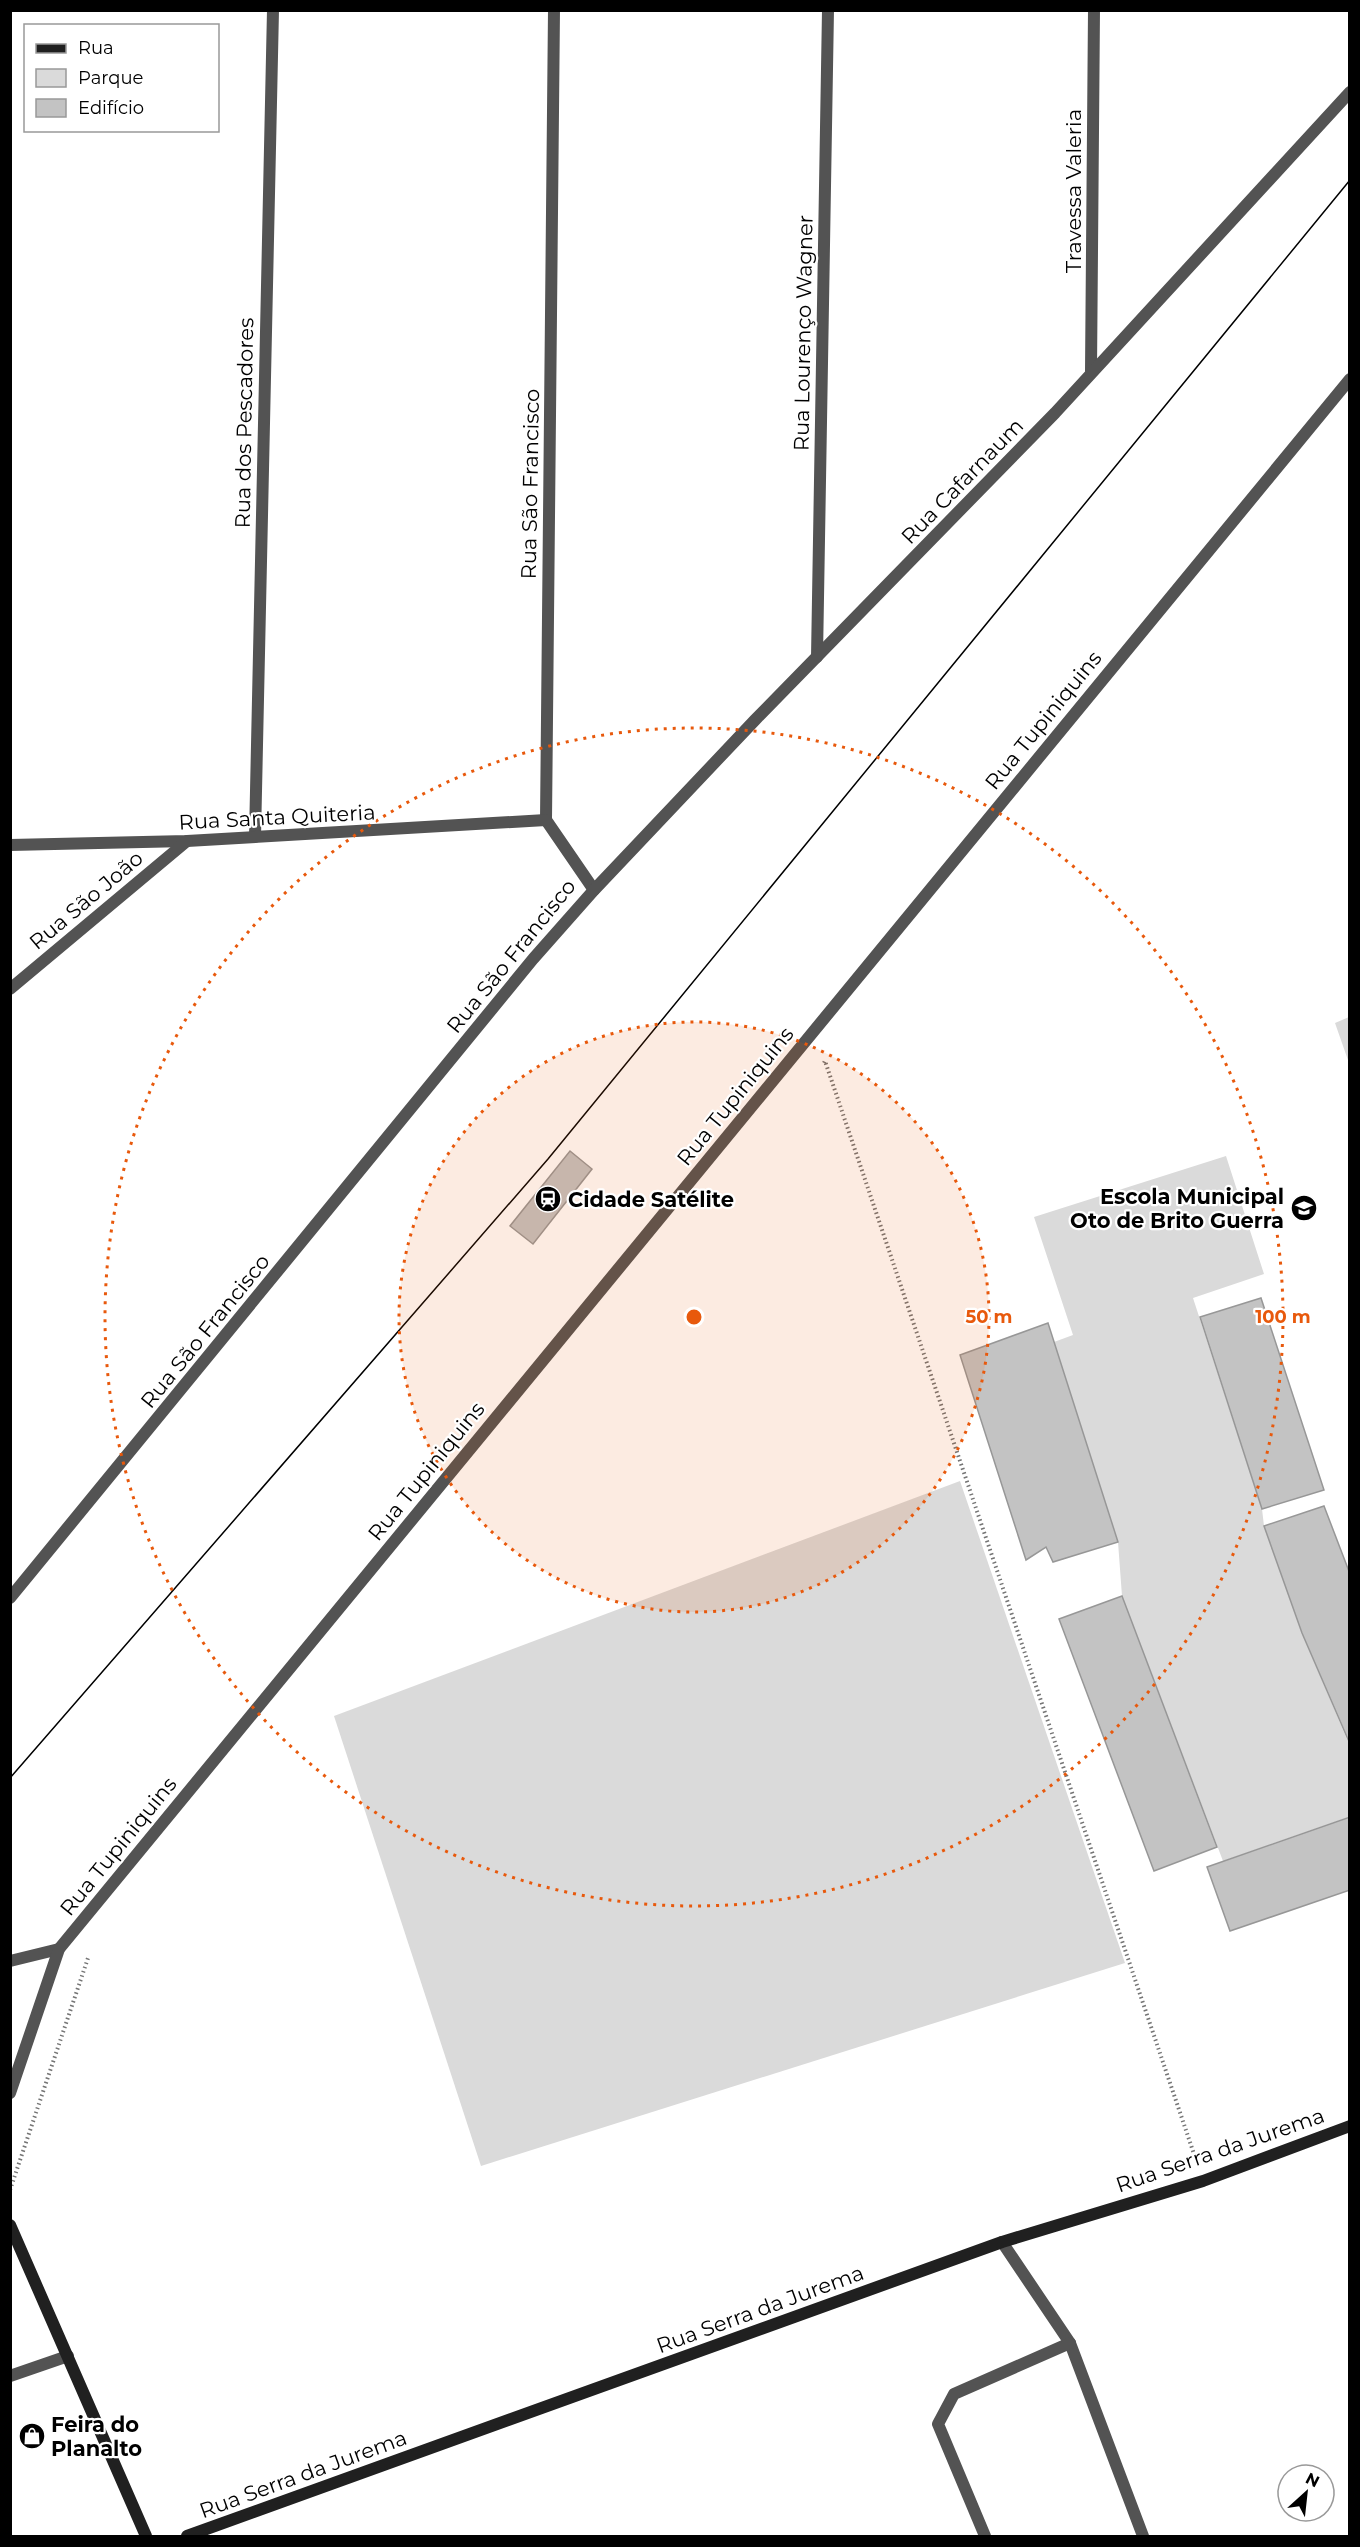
<svg xmlns="http://www.w3.org/2000/svg" width="1360" height="2547" font-family="Montserrat,sans-serif">
<style>
.green{fill:#dadada}
.building{fill:#c3c3c3;stroke:#979797;stroke-width:1.5}
.lines{fill:none;stroke-linecap:round;stroke-linejoin:round}
.path{stroke:#757575;stroke-width:4;stroke-dasharray:1.5 3;stroke-linecap:butt}
.service{stroke:#535353;stroke-width:12}
.minor{stroke:#535353;stroke-width:12}
.secondary{stroke:#202020;stroke-width:12}
.tram{stroke:#000;stroke-width:1.5}
.ring{fill:none;stroke:#e8590c;stroke-width:3;stroke-dasharray:3 6}
.labels{text-anchor:middle;dominant-baseline:central;stroke-width:4.5;stroke-linejoin:round;paint-order:stroke}
.street-label{font-size:21px;fill:#000;stroke:#fff}
.poi-label{font-size:21px;font-weight:bold;fill:#000;stroke:#fff;text-anchor:start}
.centre{fill:#e8590c;stroke:#fff;stroke-width:3}
.ring-label{font-size:18px;text-anchor:middle;font-weight:bold;fill:#e8590c;stroke:#fff;stroke-width:4.5;stroke-linejoin:round;paint-order:stroke}
</style>
<rect width="100%" height="100%" fill="#fff"/>
<g class="green">
<path d="M1349,1017H1350L1349,1063L1335,1023Z"/>
<path d="M1226,1156L1264,1274L1193,1298L1262,1509L1264,1526L1302,1633L1349,1744V1817L1223,1861L1122,1596L1118,1542L1054,1342L1073,1335L1034,1217Z"/>
<path d="M960,1481L1125,1963L481,2166L334,1716Z"/>
</g>
<g class="building">
<path d="M570,1151L592,1169L533,1244L510,1226Z"/>
<path d="M1261,1298L1324,1490L1262,1509L1200,1317Z"/>
<path d="M1048,1323L1118,1542L1053,1562L1046,1547L1026,1560L960,1355Z"/>
<path d="M1324,1506L1350,1574V1744L1302,1633L1264,1526Z"/>
<path d="M1122,1596L1217,1847L1154,1871L1059,1619Z"/>
<path d="M1350,1817V1890L1230,1931L1207,1867Z"/>
</g>
<g class="lines">
<g class="path">
<path d="M824,1063L825,1061L1195,2157"/>
<path d="M10,2190L88,1958"/>
</g>
<path class="service" d="M10,2376L68,2356"/>
<g class="minor">
<path d="M554,10L546,820L594,890"/>
<path d="M1091,371L1094,10"/>
<path d="M817,657L828,10"/>
<path d="M255,837L273,10"/>
<path d="M10,845L187,841L546,820"/>
<path d="M10,989L187,841"/>
<path d="M10,1598L533,959L594,890L755,720L1055,413L1350,92"/>
<path d="M10,1961L59,1949"/>
<path d="M10,2093L59,1949L1350,379"/>
<path d="M1002,2242L1070,2343L1143,2536"/>
<path d="M985,2536L938,2424L954,2394L1070,2343"/>
</g>
<g class="secondary">
<path d="M10,2225L146,2536"/>
<path d="M187,2536L1002,2242L1203,2181L1350,2126"/>
</g>
<path class="tram" d="M10,1778L548,1159L1350,180"/>
</g>
<circle cx="694" cy="1317" r="295" fill="#e8590c" fill-opacity=".12"/>
<g class="ring">
<circle cx="694" cy="1317" r="295"/>
<circle cx="694" cy="1317" r="589"/>
</g>
<defs>
<symbol id="station-disc" viewBox="-11 -11 22 22"><circle r="9.5" fill="#000" stroke="#fff"/><path d="M-3-6H3Q5-6 5-4V2Q5 4 3 4L4.5 6H3L1.5 4h-3L-3 6H-4.5L-3 4Q-5 4-5 2V-4Q-5-6-3-6ZM-3.5-4v3h7v-3ZM-3.5 1v1.5H-2V1ZM2 1v1.5H3.5V1Z" fill="#fff"/></symbol>
<symbol id="school-disc" viewBox="-11 -11 22 22"><circle r="9.5" fill="#000" stroke="#fff"/><path d="M0-5L7-2L0 1L-7-2ZM-4 1L0 2.5L4 1V4Q0 6-4 4Z" fill="#fff"/></symbol>
<symbol id="shop-disc" viewBox="-11 -11 22 22"><circle r="9.5" fill="#000" stroke="#fff"/><path d="M-5-2.5h2.3a2.7 3.5 0 0 1 5.4 0H5L5.5 6h-11ZM-1.5-2.5h3a1.5 2.3 0 0 0-3 0Z" fill="#fff"/></symbol>
</defs>
<g fill-rule="evenodd">
<use href="#station-disc" x="533" y="1184" width="30" height="30"/>
<use href="#school-disc" x="1289" y="1193" width="30" height="30"/>
<use href="#shop-disc" x="17" y="2421" width="30" height="30"/>
</g>
<g class="labels">
<g class="street-label">
<text transform="translate(1073 191) rotate(-90)">Travessa Valeria</text>
<text transform="translate(803 333) rotate(-89)">Rua Lourenço Wagner</text>
<text transform="translate(244 423) rotate(-89)">Rua dos Pescadores</text>
<text transform="translate(962 481) rotate(-46)">Rua Cafarnaum</text>
<text transform="translate(530 484) rotate(-89)">Rua São Francisco</text>
<text transform="translate(1043 720) rotate(-51)">Rua Tupiniquins</text>
<text transform="translate(277 817) rotate(-3)">Rua Santa Quiteria</text>
<text transform="translate(86 900) rotate(-40)">Rua São João</text>
<text transform="translate(511 956) rotate(-51)">Rua São Francisco</text>
<text transform="translate(735 1096) rotate(-51)">Rua Tupiniquins</text>
<text transform="translate(205 1331) rotate(-51)">Rua São Francisco</text>
<text transform="translate(426 1471) rotate(-51)">Rua Tupiniquins</text>
<text transform="translate(118 1846) rotate(-51)">Rua Tupiniquins</text>
<text transform="translate(1220 2150) rotate(-19)">Rua Serra da Jurema</text>
<text transform="translate(760 2309) rotate(-20)">Rua Serra da Jurema</text>
<text transform="translate(303 2474) rotate(-20)">Rua Serra da Jurema</text>
</g>
<g class="poi-label">
<text x="1284" y="1196" text-anchor="end">Escola Municipal<tspan x="1284" dy="24">Oto de Brito Guerra</tspan></text>
<text x="568" y="1199">Cidade Satélite</text>
<text x="51" y="2424">Feira do<tspan x="51" dy="24">Planalto</tspan></text>
</g>
</g>
<circle cx="694" cy="1317" r="9" class="centre"/>
<g class="ring-label">
<text x="989" y="1323">50 m</text>
<text x="1283" y="1323">100 m</text>
</g>
<rect width="1360" height="2547" fill="none" stroke="#000000" stroke-width="24"/>
<rect x="24" y="24" width="195" height="108" fill="#ffffff" stroke="#999999" stroke-width="1.5"/>
<rect x="36" y="44" width="30" height="9" fill="#202020" stroke="#999999" stroke-width="1.5"/>
<text x="78" y="54" font-size="18" fill="#000000">Rua</text>
<rect x="36" y="69" width="30" height="18" fill="#dadada" stroke="#999999" stroke-width="1.5"/>
<text x="78" y="84" font-size="18" fill="#000000">Parque</text>
<rect x="36" y="99" width="30" height="18" fill="#c3c3c3" stroke="#999999" stroke-width="1.5"/>
<text x="78" y="114" font-size="18" fill="#000000">Edifício</text>
<g transform="translate(1306 2493) rotate(27)"><circle r="28" fill="#ffffff" stroke="#999999" stroke-width="1.5"/>
<path d="M0-4.5L10 22L0 15L-10 22Z" fill="#000000"/>
<text y="-9" font-size="16" font-weight="bold" text-anchor="middle" fill="#000000">N</text>
</g>
</svg>
